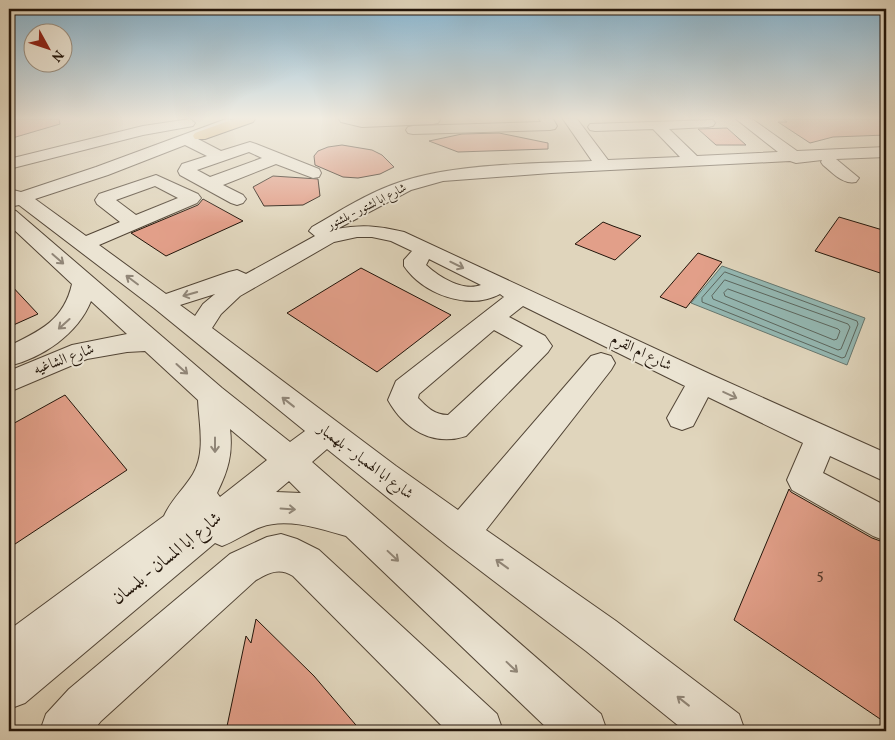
<svg xmlns="http://www.w3.org/2000/svg" width="895" height="740" font-family="Vollkorn,Amiri,serif">
<style>
.water{fill:#94b8b3;stroke:#66776f}
.lines{fill:none;stroke-linecap:round;stroke-linejoin:round}
.shore{stroke:#5b665e;stroke-width:1}
.building{fill:#e29f89;stroke:#22150a}
.minor-casing{stroke:#524536;stroke-width:2}
.major-casing{stroke:#22150a;stroke-width:2}
.minor{fill:#ebe4d3;fill-rule:evenodd}
.major{fill:#e0ba7e;fill-rule:evenodd}
.oneway{stroke:#918779}
.labels{text-anchor:middle;dominant-baseline:central;stroke-width:4;stroke-linejoin:round;paint-order:stroke}
.far-street-label{font-size:12px;fill:#22150a;stroke:#ebe4d3}
.street-label{font-size:15px;fill:#22150a;stroke:#ebe4d3}
.near-number-label{font-size:15px;fill:#52382a}
.near-street-label{font-size:18px;fill:#22150a;stroke:#ebe4d3}
</style>
<rect width="100%" height="100%" fill="#e0d5bc"/>
<filter id="stains"><feTurbulence type="fractalNoise" baseFrequency=".004" numOctaves="4"/><feColorMatrix values="0 0 0 0 .2 0 0 0 0 .09 0 0 0 0 .02 0 0 0 .5 -.17"/></filter>
<radialGradient id="worn" r=".72"><stop offset=".6" stop-color="#630" stop-opacity="0"/><stop offset="1" stop-color="#630" stop-opacity=".3"/></radialGradient>
<path class="water" d="M722,266L865,318L847,365L691,303Z"/>
<g class="lines">
<g class="shore">
<path d="M725,272L857,321L858,324L845,357L842,358L702,302V298Z"/>
<path d="M725,280L848,324L850,327L841,349L838,350L713,299L712,296Z"/>
<path d="M728,289L838,329L840,331L837,339L834,340L725,296L724,293Z"/>
</g>
</g>
<g class="building">
<path d="M9,119H59L60,124L9,139Z"/>
<path d="M783,119H886V135L833,137L810,143L778,122H787Z"/>
<path d="M727,128L746,145H716L698,129Z"/>
<path d="M499,133L548,143V149L458,152L429,141L462,134Z"/>
<path d="M342,145L372,150L382,155L394,167L380,174L358,178L343,177L315,165L314,156L318,151L328,147Z"/>
<path d="M273,176L318,179L320,196L303,205L264,206L253,187Z"/>
<path d="M203,199L243,221L166,256L131,233L198,205Z"/>
<path d="M839,217L886,231V275L815,251Z"/>
<path d="M603,222L613,226L641,236L615,260L575,244Z"/>
<path d="M698,253L722,262L686,308L660,297Z"/>
<path d="M361,268L451,315L377,372L287,313Z"/>
<path d="M9,283L38,314L9,327Z"/>
<path d="M65,395L127,470L9,548V426Z"/>
<path d="M789,489L791,492L872,538L886,543V723L734,620Z"/>
<path d="M256,619L314,676L361,731H226L246,636L251,643Z"/>
</g>
<g class="lines">
<defs>
<g id="minor">
<path d="M190,119L195,123L193,126L143,135L9,169V159L143,126Z"/>
<path d="M226,119L233,120L235,123L233,126L198,139L221,151L250,142L256,144L319,169L321,173L319,177L313,178L276,164L223,185L243,195L246,199L243,203L237,205L231,203L180,175L178,171L182,164L207,156L185,145L108,175L35,199L86,236L120,222L97,204L95,200L99,194L156,175L198,194L201,198L197,203L99,245L166,294L229,272L237,270L246,274L315,236L309,231L312,227C340,211 369,192 400,182C457,163 532,164 592,161L563,119H577L608,160L680,157L653,129L595,131L590,130L588,127L590,124L713,120L715,123L713,126L708,127L669,129L697,156L778,152L736,119H752L797,151L886,147V157L836,159L859,178L856,182C843,185 833,173 823,165L821,162L822,160L796,163L790,161L551,173L443,181L411,190L337,229C361,224 380,226 404,232L712,375L886,453V482L830,456L823,473L886,506V541L873,536L792,490L787,480L803,443L708,397L693,426L682,430L671,426L667,418L685,386L523,306L509,317L545,336L552,346L548,352L466,436C433,447 404,429 388,400L396,381L504,297L500,294C468,311 423,294 404,266V260L412,251L391,241L372,237H357L334,242L240,296L221,314L212,328L396,466L458,510L591,356L601,353L611,356L615,363L611,370L486,530L616,621L739,714L745,731H685L586,651L448,546L327,449L312,462L601,714L607,731H550L346,536C321,529 287,517 261,527C247,532 236,541 222,546L215,543L25,703L9,709V630L164,516C171,500 184,489 193,474C206,452 199,424 198,400L145,351L127,352L87,359L9,392V371L72,345L127,334L91,301C78,334 42,358 9,366V346C40,331 64,320 72,284L9,225V209L16,211L222,388L290,442L305,431L154,308L19,205L9,207V189L21,192L96,167ZM249,152L262,158L210,177L197,170ZM155,186L178,198L136,215L116,200ZM429,259L481,285C463,292 439,277 426,265ZM215,294L203,304L195,316L180,305ZM494,330L523,346L448,415C434,415 427,407 418,398L419,394ZM230,429L267,460L220,497L217,493C228,471 233,454 230,429ZM289,481L301,493L276,492Z"/>
<path d="M339,119H439L440,120L438,123L433,124L362,127L341,122Z"/>
<path d="M539,119H553L557,126L555,129L550,130L413,134L408,133L406,130L408,127L413,126L541,122Z"/>
<path d="M281,534L297,539L319,550L497,714L503,731H447L293,576C279,567 269,573 256,580L101,721L93,731H40L46,714L69,689L230,554L267,537Z"/>
</g>
<path id="major" d="M234,119H255L253,122L205,139H195L193,136L195,133Z"/>
</defs>
<use href="#minor" class="minor-casing"/>
<use href="#major" class="major-casing"/>
<use href="#minor" class="minor"/>
<use href="#major" class="major"/>
</g>
<defs><path id="oneway-shaft" d="M-6 0H5M1.5-3L5.5 0L1.5 3" fill="none" stroke-width="1.6" stroke-linecap="round" stroke-linejoin="round" transform="scale(1.25)"/></defs>
<g class="oneway">
<use href="#oneway-shaft" transform="translate(58 259) rotate(41)"/>
<use href="#oneway-shaft" transform="translate(457 265) rotate(26)"/>
<use href="#oneway-shaft" transform="translate(132 280) rotate(-143)"/>
<use href="#oneway-shaft" transform="translate(190 294) rotate(164)"/>
<use href="#oneway-shaft" transform="translate(64 324) rotate(138)"/>
<use href="#oneway-shaft" transform="translate(182 369) rotate(42)"/>
<use href="#oneway-shaft" transform="translate(730 395) rotate(25)"/>
<use href="#oneway-shaft" transform="translate(288 402) rotate(-142)"/>
<use href="#oneway-shaft" transform="translate(215 445) rotate(90)"/>
<use href="#oneway-shaft" transform="translate(288 509) rotate(4)"/>
<use href="#oneway-shaft" transform="translate(393 556) rotate(43)"/>
<use href="#oneway-shaft" transform="translate(502 564) rotate(-144)"/>
<use href="#oneway-shaft" transform="translate(512 667) rotate(43)"/>
<use href="#oneway-shaft" transform="translate(683 701) rotate(-142)"/>
</g>
<linearGradient id="sky" x2="0" y2="1"><stop stop-color="#86b6d3"/><stop offset="0.53" stop-color="#f1ece1"/><stop offset="1" stop-color="#f1ece1" stop-opacity="0"/></linearGradient>
<rect width="895" height="223" fill="url(#sky)"/>
<g class="labels">
<g class="far-street-label">
<text transform="translate(367 207) rotate(-27)">شارع ابا لشتور - بلشتور</text>
</g>
<g class="street-label">
<text transform="translate(641 353) rotate(26)">شارع ام القرم</text>
<text transform="translate(64 360) rotate(-20)">شارع الشاغيه</text>
<text transform="translate(365 462) rotate(37)">شارع ابا الهمبار - بلهمبار</text>
</g>
<g class="near-number-label">
<text x="820" y="575">5</text>
</g>
<g class="near-street-label">
<text transform="translate(167 559) rotate(-39)">شارع ابا المسان - بلمسان</text>
</g>
</g>
<rect width="895" height="740" fill="none" stroke="#e0d5bc" stroke-width="30"/>
<rect x="10" y="10" width="875" height="720" fill="none" stroke="#22150a" stroke-width="2.5"/>
<rect x="15" y="15" width="865" height="710" fill="none" stroke="#22150a"/>
<g transform="translate(48 48) rotate(130)"><circle r="24" fill="#ebe4d3" stroke="#9b9183"/>
<path d="M0-4L9 19L0 12L-9 19Z" fill="#8f2418"/>
<text y="-8" font-size="14" font-weight="bold" text-anchor="middle" fill="#22150a">N</text>
</g>
<rect width="100%" height="100%" filter="url(#stains)"/>
<rect width="100%" height="100%" fill="url(#worn)"/>
</svg>
